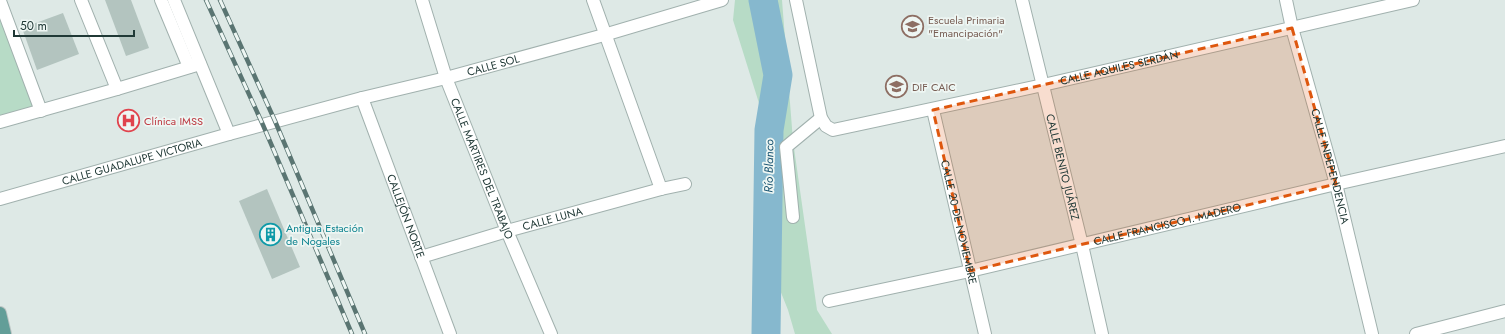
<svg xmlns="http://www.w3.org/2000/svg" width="1505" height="334" font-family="Jost,sans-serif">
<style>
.green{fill:#b7dbc6}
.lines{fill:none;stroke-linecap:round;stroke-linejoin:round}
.river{stroke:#86b8ce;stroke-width:29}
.building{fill:#b3c4bf}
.street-casing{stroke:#a1b1ae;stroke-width:14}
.primary-casing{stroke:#bcc4c3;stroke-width:14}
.street{stroke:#fff;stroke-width:12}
.primary{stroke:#639e98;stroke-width:12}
.rail-casing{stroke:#5a7572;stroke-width:4.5}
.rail{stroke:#eef6f3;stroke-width:3;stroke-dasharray:9;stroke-linecap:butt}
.marked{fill:#de570e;fill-opacity:0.2;stroke:#de570e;stroke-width:3;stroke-dasharray:8 5;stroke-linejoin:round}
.labels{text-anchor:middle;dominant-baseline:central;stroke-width:3.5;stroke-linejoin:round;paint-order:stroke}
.education-label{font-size:11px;fill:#785e54;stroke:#eef6f3;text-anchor:start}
.street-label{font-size:11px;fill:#203936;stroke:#eef6f3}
.health-label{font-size:11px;fill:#be3a42;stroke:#eef6f3;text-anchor:start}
.culture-label{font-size:11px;fill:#0d838f;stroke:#eef6f3;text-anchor:start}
.water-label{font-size:12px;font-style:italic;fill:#1c5673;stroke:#eef6f3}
</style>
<rect width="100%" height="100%" fill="#dee9e6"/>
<g class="green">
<path d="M735,0H782L793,141L817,310L832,334H795L788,310L768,260V132L733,20Z"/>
<path d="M0,19L34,106L0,117Z"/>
</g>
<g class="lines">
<path class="river" d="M763,0L778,75L769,130L766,334"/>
</g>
<g class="building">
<path d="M105,0H131L149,48L126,56Z"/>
<path d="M63,13L79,54L37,70L22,28Z"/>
<path d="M267,189L300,267L272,279L239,201Z"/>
</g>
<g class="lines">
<defs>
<g id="street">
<path d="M81,0L117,89"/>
<path d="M161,0L189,67"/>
<path d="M174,0L229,134"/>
<path id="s1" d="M422,0L446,78L507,231L551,334"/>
<path d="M593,0L661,189"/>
<path id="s2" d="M796,0L821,118L826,126L833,130L1043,85L1413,0"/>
<path id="s3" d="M1022,0L1082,245L1102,334"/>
<path id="s4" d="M1286,0L1292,28L1336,184L1372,334"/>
<path d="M0,1L41,111"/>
<path id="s5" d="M362,98L450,334"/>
<path id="s6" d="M933,110L985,334"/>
<path d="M0,122L117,89L200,64"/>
<path id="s7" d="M0,199L229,134L362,98L446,78L604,35L722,0"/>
<path d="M793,217L786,147L821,118"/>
<path id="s8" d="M421,257L507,231L661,189L685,184"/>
<path id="s9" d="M829,301L970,271L1336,184L1505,146"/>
<path d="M1416,334L1505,311"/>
</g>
<path id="primary" d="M0,313L5,334"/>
</defs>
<use href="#street" class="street-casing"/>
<use href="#primary" class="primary-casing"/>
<use href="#street" class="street"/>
<use href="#primary" class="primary"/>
<defs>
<g id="rail">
<path d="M206,0L263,125L352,334"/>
<path d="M220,0L275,121L365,334"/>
</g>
</defs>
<use href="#rail" class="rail-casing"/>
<use href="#rail" class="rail"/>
</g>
<path class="marked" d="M1292,28L1336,184L970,271L933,110Z"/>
<defs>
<symbol id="school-ring" viewBox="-11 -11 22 22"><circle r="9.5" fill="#eef6f3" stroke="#8d6e63" stroke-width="1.5"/><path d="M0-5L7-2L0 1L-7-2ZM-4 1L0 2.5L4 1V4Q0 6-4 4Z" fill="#8d6e63"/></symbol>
<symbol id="hospital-ring" viewBox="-11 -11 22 22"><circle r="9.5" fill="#eef6f3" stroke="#e0444e" stroke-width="1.5"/><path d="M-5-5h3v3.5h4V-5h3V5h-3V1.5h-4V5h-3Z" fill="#e0444e"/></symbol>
<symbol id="building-ring" viewBox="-11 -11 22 22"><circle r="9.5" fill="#eef6f3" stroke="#0f9aa8" stroke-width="1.5"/><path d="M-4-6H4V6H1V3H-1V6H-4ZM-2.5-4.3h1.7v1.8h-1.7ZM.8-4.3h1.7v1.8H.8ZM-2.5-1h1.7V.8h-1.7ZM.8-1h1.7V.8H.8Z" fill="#0f9aa8"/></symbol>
</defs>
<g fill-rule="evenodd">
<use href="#school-ring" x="900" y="14" width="25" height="25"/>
<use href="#school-ring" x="884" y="74" width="25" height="25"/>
<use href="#hospital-ring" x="116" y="108" width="25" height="25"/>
<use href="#building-ring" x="258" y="222" width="25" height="25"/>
</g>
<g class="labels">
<g class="education-label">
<text x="928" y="20">Escuela Primaria<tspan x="928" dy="13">"Emancipación"</tspan></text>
<text x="912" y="87">DIF CAIC</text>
</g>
<g class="street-label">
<text stroke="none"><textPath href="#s7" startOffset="511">CALLE SOL</textPath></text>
<text stroke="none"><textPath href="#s2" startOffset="431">CALLE AQUILES SERDÁN</textPath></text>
<text stroke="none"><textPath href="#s7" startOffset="137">CALLE GUADALUPE VICTORIA</textPath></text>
<text stroke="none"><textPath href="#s3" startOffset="172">CALLE BENITO JUÁREZ</textPath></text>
<text stroke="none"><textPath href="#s4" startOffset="172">CALLE INDEPENDENCIA</textPath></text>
<text stroke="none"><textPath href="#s1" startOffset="179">CALLE MÁRTIRES DEL TRABAJO</textPath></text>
<text stroke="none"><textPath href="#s5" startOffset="126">CALLEJÓN NORTE</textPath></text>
<text stroke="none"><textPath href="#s8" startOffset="137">CALLE LUNA</textPath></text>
<text stroke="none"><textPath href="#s6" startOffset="115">CALLE 20 DE NOVIEMBRE</textPath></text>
<text stroke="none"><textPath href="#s9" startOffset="347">CALLE FRANCISCO I. MADERO</textPath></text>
</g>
<g class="health-label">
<text x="144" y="121">Clínica IMSS</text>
</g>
<g class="culture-label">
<text x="286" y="228">Antigua Estación<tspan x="286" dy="13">de Nogales</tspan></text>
</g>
<g class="water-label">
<text transform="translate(769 166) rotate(-89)">Río Blanco</text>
</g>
</g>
<path d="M14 30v6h120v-6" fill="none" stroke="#203936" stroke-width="2"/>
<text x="20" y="30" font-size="12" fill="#203936" stroke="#eef6f3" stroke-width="3" paint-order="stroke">50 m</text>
</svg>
